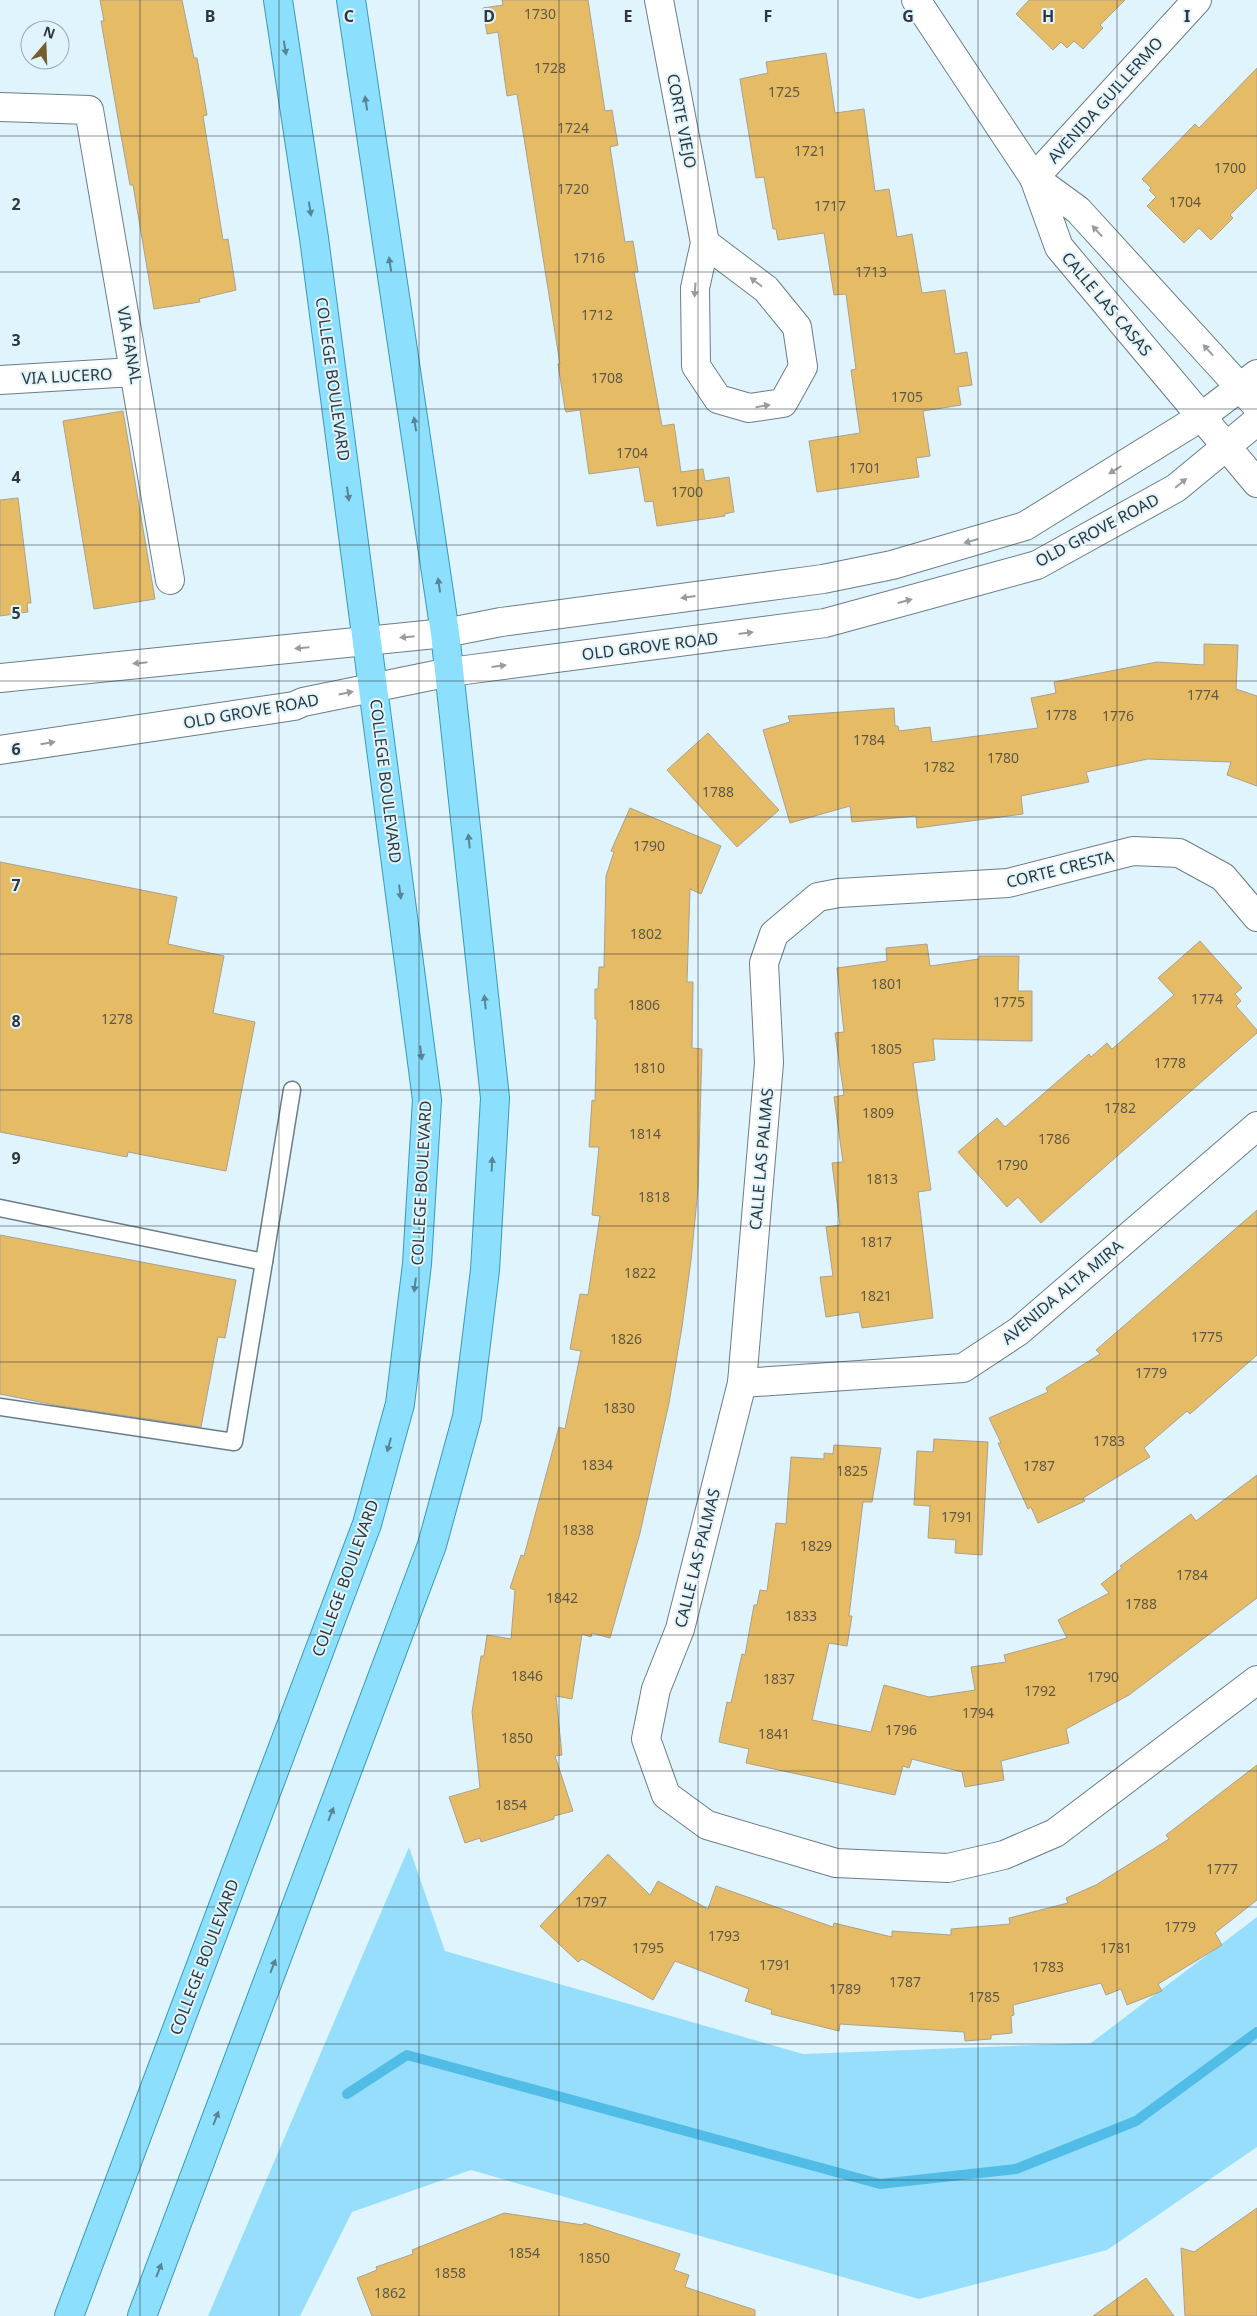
<svg xmlns="http://www.w3.org/2000/svg" width="1257" height="2316" font-family="'Noto Sans',sans-serif">
<style>
.green{fill:#97defd}
.lines{fill:none;stroke-linecap:round;stroke-linejoin:round}
.stream{stroke:#51bde7;stroke-width:10}
.building{fill:#e6bb66;stroke:#aaa190}
.lane-casing{stroke:#6b7d86;stroke-width:19}
.street-casing{stroke:#6b7d86;stroke-width:30}
.secondary-casing{stroke:#6b7d86;stroke-width:30}
.primary-casing{stroke:#3a98ba;stroke-width:30}
.lane{stroke:#fff;stroke-width:16}
.street{stroke:#fff;stroke-width:28}
.secondary{stroke:#fff;stroke-width:28}
.primary{stroke:#8ce0fe;stroke-width:28}
.oneway{fill:#598493}
.oneway2{fill:#989c9e}
.grid{fill:none;stroke:#30383c;stroke-width:1;stroke-opacity:0.55}
.labels{text-anchor:middle;dominant-baseline:central;stroke-width:4;stroke-linejoin:round;paint-order:stroke}
.number-label{font-size:14px;fill:#5e5946}
.street-label{font-size:16px;fill:#30383c;stroke:#e0f4fe}
.grid-label{font-size:16px;text-anchor:middle;font-weight:bold;fill:#30383c;stroke:#e0f4fe;stroke-width:4;stroke-linejoin:round;paint-order:stroke}
</style>
<rect width="100%" height="100%" fill="#e0f4fe"/>
<path class="green" d="M409,1847L445,1951L803,2054L1091,2043L1257,1917V2147L1107,2250L919,2299L471,2170L352,2212L300,2316H208Z"/>
<g class="lines">
<path class="stream" d="M347,2094L407,2055L880,2184L1016,2169L1136,2121L1257,2032"/>
</g>
<g class="building">
<path d="M100,0H182L194,58H197L207,115L203,116L223,240L228,239L236,290L199,299L200,302L154,309L133,185H130L120,130L101,21H104Z"/>
<path d="M502,0H588L605,111L612,110L618,145L610,147L625,242L633,241L638,272H634L662,426L674,424L681,472L703,469L705,481L729,477L734,512L724,514L725,516L657,526L653,501L645,502L639,467L589,474L580,410L566,412L565,409L558,364H560L517,94L507,96L498,32L487,34L483,8L503,5Z"/>
<path d="M1029,0H1125L1100,25L1103,28L1083,49L1074,41L1067,48L1061,42L1053,50L1016,14Z"/>
<path d="M826,53L835,113L864,109L875,191L889,189L897,237L912,234L922,293L945,290L955,354L967,352L972,385L958,387L961,405L923,411L930,456L916,458L919,477L817,492L809,441L860,433L851,370L856,369L846,294L834,295L824,233L778,240L776,229H773L764,177L756,178L740,79L768,73L766,62Z"/>
<path d="M1257,68V188L1230,215L1233,218L1211,240L1199,228L1184,243L1147,206L1156,197L1149,190L1151,188L1142,179L1195,124L1199,128Z"/>
<path d="M123,411L155,599L94,609L63,421Z"/>
<path d="M18,498L31,603H27L28,612L0,616V500Z"/>
<path d="M1204,644L1238,645L1236,689L1257,696V786L1227,775L1231,762L1148,759L1086,772L1089,782L1021,796L1023,814L917,828L916,816L852,822L850,806L790,823L763,730L790,722L788,716L894,708L895,726H898L899,731L930,727L932,742L1038,728L1031,698L1056,693L1054,682L1157,662L1204,665Z"/>
<path d="M708,733L779,810L737,847L667,770Z"/>
<path d="M630,808L721,846L701,894L690,889L687,982H693L692,1048L702,1049L698,1189L691,1260L682,1327L669,1403L640,1533L610,1638L592,1633L591,1637L582,1634L572,1699L556,1696L562,1755L555,1756L573,1811L554,1816V1819L481,1842L480,1838L465,1843L449,1797L480,1788L472,1712L481,1656H484L487,1635L511,1639L515,1590L510,1588L521,1555L524,1556L559,1427L565,1429L581,1351L570,1349L580,1294L588,1295L600,1216L592,1215L599,1147H589L592,1100L595,1101L597,1019H595V989H598L599,967H604L606,876L614,852L611,851Z"/>
<path d="M0,862L177,897L168,944L224,956L213,1013L255,1022L226,1171L128,1152L127,1157L0,1132Z"/>
<path d="M1200,941L1242,988L1235,994L1241,1001L1236,1006L1257,1030V1033L1041,1223L1018,1197L1007,1207L958,1152L997,1118L1005,1127L1089,1054L1091,1057L1107,1043L1112,1049L1174,995L1158,978Z"/>
<path d="M927,944L930,966L979,959V956H1019L1018,991H1032V1041L933,1039L935,1060L913,1063L931,1190L918,1192L933,1318L862,1328L859,1312L826,1317L820,1277L833,1276L826,1227L840,1225L832,1163L843,1162L834,1097L844,1095L835,1033L844,1032L837,968L887,961L886,948Z"/>
<path d="M1257,1210V1355L1190,1414L1187,1411L1144,1448L1150,1457L1083,1498L1085,1501L1038,1523L1031,1507L1028,1509L998,1443H1001L989,1418L1048,1392L1046,1388L1100,1354L1096,1350Z"/>
<path d="M0,1235L236,1280L225,1338L218,1337L201,1427L60,1406L0,1394Z"/>
<path d="M934,1439L988,1442L982,1555L955,1553L956,1540L928,1538L930,1506L914,1505L917,1451L933,1452Z"/>
<path d="M834,1445L881,1448L872,1502H863L849,1616H852L847,1646L829,1643L812,1720L871,1732L884,1685L929,1697L975,1690L971,1667L1006,1662L1004,1655L1067,1638L1058,1620L1109,1593L1101,1584L1122,1568L1120,1566L1191,1514L1196,1521L1257,1475V1598L1129,1695L1066,1729L1069,1743L1001,1761L1004,1780L965,1787L962,1772L912,1759L909,1768L903,1766L895,1795L746,1763L749,1749L719,1742L727,1702L731,1703L742,1654L745,1655L754,1605H757L760,1590L767,1591L776,1523L786,1524L791,1457L824,1459V1453L833,1454Z"/>
<path d="M1257,1765V1900L1215,1933L1222,1945L1158,1984L1162,1991L1127,2005L1121,1989L1106,1995L1101,1983L1013,2005L1014,2015L1011,2016L1012,2033L991,2035V2039L965,2041L964,2032L840,2024L839,2031L771,2014L772,2010L745,2001L749,1989L675,1961L653,2000L582,1959L578,1962L540,1926L608,1854L650,1895L658,1881L708,1909L716,1886L833,1927L834,1923L892,1937V1931L951,1935V1929L1010,1924L1009,1918L1068,1903L1066,1898L1096,1885L1169,1839L1166,1835Z"/>
<path d="M1257,2208V2316H1185L1181,2248L1194,2252Z"/>
<path d="M504,2213L583,2225L584,2223L680,2254L674,2270L689,2275L685,2287L755,2310V2316H372L357,2278L377,2270L376,2267L413,2254L412,2250Z"/>
<path d="M1146,2278L1174,2316H1093Z"/>
</g>
<g class="lines">
<defs>
<g id="lane">
<path d="M0,1208L264,1262L234,1442L0,1407"/>
<path d="M264,1262L292,1090"/>
</g>
<g id="street">
<path d="M659,0L705,243L695,288L696,366L718,399L749,408L783,403L803,367L797,327L766,289L705,243"/>
<path d="M916,0L1034,178L1197,0"/>
<path d="M0,107L89,110L170,580"/>
<path d="M0,380L134,372"/>
<path d="M1257,406L1078,210L1034,178L1059,247L1257,483"/>
<path d="M1257,917L1223,877L1179,853L1133,851L1008,883L839,893L818,897L774,934L764,963L769,1063L742,1383L680,1629L656,1689L646,1739L666,1795L707,1825L836,1863L948,1868L1004,1855L1055,1833L1257,1680"/>
<path d="M742,1383L963,1368L1019,1331L1257,1126"/>
</g>
<g id="secondary">
<path d="M0,678L445,633L501,622L823,579L892,565L1025,526L1201,417L1257,374"/>
<path d="M0,750L294,706L303,702L450,672L825,623L1037,565L1176,488L1257,421"/>
</g>
<g id="primary">
<path d="M69,2316L367,1524L400,1404L417,1264L427,1100L314,238L278,0"/>
<path d="M142,2316L432,1545L467,1417L485,1270L495,1098L445,633L351,0"/>
</g>
</defs>
<use href="#lane" class="lane-casing"/>
<use href="#street" class="street-casing"/>
<use href="#secondary" class="secondary-casing"/>
<use href="#primary" class="primary-casing"/>
<use href="#lane" class="lane"/>
<use href="#street" class="street"/>
<use href="#secondary" class="secondary"/>
<use href="#primary" class="primary"/>
</g>
<defs><path id="oneway-solid" d="M-6-.8H1V-3.2L6.5 0L1 3.2V.8H-6Z" transform="scale(1.25)"/></defs>
<g class="oneway">
<use href="#oneway-solid" transform="translate(285 48) rotate(81)"/>
<use href="#oneway-solid" transform="translate(366 103) rotate(-99)"/>
<use href="#oneway-solid" transform="translate(310 209) rotate(81)"/>
<use href="#oneway-solid" transform="translate(390 264) rotate(-99)"/>
<use href="#oneway-solid" transform="translate(415 424) rotate(-99)"/>
<use href="#oneway-solid" transform="translate(348 494) rotate(82)"/>
<use href="#oneway-solid" transform="translate(439 585) rotate(-98)"/>
<use href="#oneway-solid" transform="translate(469 841) rotate(-96)"/>
<use href="#oneway-solid" transform="translate(400 892) rotate(83)"/>
<use href="#oneway-solid" transform="translate(485 1002) rotate(-96)"/>
<use href="#oneway-solid" transform="translate(421 1053) rotate(83)"/>
<use href="#oneway-solid" transform="translate(492 1164) rotate(-87)"/>
<use href="#oneway-solid" transform="translate(415 1285) rotate(97)"/>
<use href="#oneway-solid" transform="translate(389 1445) rotate(105)"/>
<use href="#oneway-solid" transform="translate(331 1814) rotate(-69)"/>
<use href="#oneway-solid" transform="translate(273 1966) rotate(-69)"/>
<use href="#oneway-solid" transform="translate(216 2118) rotate(-69)"/>
<use href="#oneway-solid" transform="translate(159 2270) rotate(-69)"/>
</g>
<g class="oneway2">
<use href="#oneway-solid" transform="translate(1097 231) rotate(-133)"/>
<use href="#oneway-solid" transform="translate(756 282) rotate(-143)"/>
<use href="#oneway-solid" transform="translate(695 290) rotate(94)"/>
<use href="#oneway-solid" transform="translate(1208 350) rotate(-133)"/>
<use href="#oneway-solid" transform="translate(763 406) rotate(-9)"/>
<use href="#oneway-solid" transform="translate(1115 470) rotate(148)"/>
<use href="#oneway-solid" transform="translate(1181 483) rotate(-39)"/>
<use href="#oneway-solid" transform="translate(971 541) rotate(164)"/>
<use href="#oneway-solid" transform="translate(688 597) rotate(172)"/>
<use href="#oneway-solid" transform="translate(905 601) rotate(-15)"/>
<use href="#oneway-solid" transform="translate(746 633) rotate(-7)"/>
<use href="#oneway-solid" transform="translate(407 637) rotate(174)"/>
<use href="#oneway-solid" transform="translate(302 648) rotate(175)"/>
<use href="#oneway-solid" transform="translate(140 663) rotate(174)"/>
<use href="#oneway-solid" transform="translate(499 666) rotate(-7)"/>
<use href="#oneway-solid" transform="translate(346 693) rotate(-12)"/>
<use href="#oneway-solid" transform="translate(48 743) rotate(-9)"/>
</g>
<path class="grid" d="M140,0V2316M279,0V2316M419,0V2316M559,0V2316M698,0V2316M838,0V2316M978,0V2316M1117,0V2316M0,136H1257M0,272H1257M0,409H1257M0,545H1257M0,681H1257M0,817H1257M0,954H1257M0,1090H1257M0,1226H1257M0,1362H1257M0,1499H1257M0,1635H1257M0,1771H1257M0,1907H1257M0,2044H1257M0,2180H1257"/>
<g class="labels">
<g class="number-label">
<text x="540" y="13">1730</text>
<text x="550" y="67">1728</text>
<text x="784" y="91">1725</text>
<text x="573" y="127">1724</text>
<text x="810" y="150">1721</text>
<text x="1230" y="167">1700</text>
<text x="573" y="188">1720</text>
<text x="1185" y="201">1704</text>
<text x="830" y="205">1717</text>
<text x="589" y="257">1716</text>
<text x="871" y="271">1713</text>
<text x="597" y="314">1712</text>
<text x="607" y="377">1708</text>
<text x="907" y="396">1705</text>
<text x="632" y="452">1704</text>
<text x="865" y="467">1701</text>
<text x="687" y="491">1700</text>
<text x="1203" y="694">1774</text>
<text x="1061" y="714">1778</text>
<text x="1118" y="715">1776</text>
<text x="869" y="739">1784</text>
<text x="1003" y="757">1780</text>
<text x="939" y="766">1782</text>
<text x="718" y="791">1788</text>
<text x="649" y="845">1790</text>
<text x="646" y="933">1802</text>
<text x="887" y="983">1801</text>
<text x="1207" y="998">1774</text>
<text x="1009" y="1001">1775</text>
<text x="644" y="1004">1806</text>
<text x="117" y="1018">1278</text>
<text x="886" y="1048">1805</text>
<text x="1170" y="1062">1778</text>
<text x="649" y="1067">1810</text>
<text x="1120" y="1107">1782</text>
<text x="878" y="1112">1809</text>
<text x="645" y="1133">1814</text>
<text x="1054" y="1138">1786</text>
<text x="1012" y="1164">1790</text>
<text x="882" y="1178">1813</text>
<text x="654" y="1196">1818</text>
<text x="876" y="1241">1817</text>
<text x="640" y="1272">1822</text>
<text x="876" y="1295">1821</text>
<text x="1207" y="1336">1775</text>
<text x="626" y="1338">1826</text>
<text x="1151" y="1372">1779</text>
<text x="619" y="1407">1830</text>
<text x="1109" y="1440">1783</text>
<text x="597" y="1464">1834</text>
<text x="1039" y="1465">1787</text>
<text x="852" y="1470">1825</text>
<text x="957" y="1516">1791</text>
<text x="578" y="1529">1838</text>
<text x="816" y="1545">1829</text>
<text x="1192" y="1574">1784</text>
<text x="562" y="1597">1842</text>
<text x="1141" y="1603">1788</text>
<text x="801" y="1615">1833</text>
<text x="527" y="1675">1846</text>
<text x="1103" y="1676">1790</text>
<text x="779" y="1678">1837</text>
<text x="1040" y="1690">1792</text>
<text x="978" y="1712">1794</text>
<text x="901" y="1729">1796</text>
<text x="774" y="1733">1841</text>
<text x="517" y="1737">1850</text>
<text x="511" y="1804">1854</text>
<text x="1222" y="1868">1777</text>
<text x="591" y="1901">1797</text>
<text x="1180" y="1926">1779</text>
<text x="724" y="1935">1793</text>
<text x="648" y="1947">1795</text>
<text x="1116" y="1947">1781</text>
<text x="775" y="1964">1791</text>
<text x="1048" y="1966">1783</text>
<text x="905" y="1981">1787</text>
<text x="845" y="1988">1789</text>
<text x="984" y="1996">1785</text>
<text x="524" y="2252">1854</text>
<text x="594" y="2257">1850</text>
<text x="450" y="2272">1858</text>
<text x="390" y="2292">1862</text>
</g>
<g class="street-label">
<text transform="translate(1105 100) rotate(-48)">AVENIDA GUILLERMO</text>
<text transform="translate(682 121) rotate(79)">CORTE VIEJO</text>
<text transform="translate(1107 304) rotate(50)">CALLE LAS CASAS</text>
<text transform="translate(130 345) rotate(80)">VIA FANAL</text>
<text transform="translate(67 376) rotate(-3)">VIA LUCERO</text>
<text transform="translate(333 379) rotate(82)">COLLEGE BOULEVARD</text>
<text transform="translate(1097 530) rotate(-28)">OLD GROVE ROAD</text>
<text transform="translate(650 646) rotate(-7)">OLD GROVE ROAD</text>
<text transform="translate(251 711) rotate(-10)">OLD GROVE ROAD</text>
<text transform="translate(386 781) rotate(83)">COLLEGE BOULEVARD</text>
<text transform="translate(1060 869) rotate(-14)">CORTE CRESTA</text>
<text transform="translate(761 1159) rotate(-85)">CALLE LAS PALMAS</text>
<text transform="translate(421 1183) rotate(-87)">COLLEGE BOULEVARD</text>
<text transform="translate(1062 1292) rotate(-40)">AVENIDA ALTA MIRA</text>
<text transform="translate(697 1558) rotate(-76)">CALLE LAS PALMAS</text>
<text transform="translate(345 1578) rotate(-70)">COLLEGE BOULEVARD</text>
<text transform="translate(204 1957) rotate(-69)">COLLEGE BOULEVARD</text>
</g>
</g>
<g class="grid-label">
<text x="210" y="22">B</text>
<text x="349" y="22">C</text>
<text x="489" y="22">D</text>
<text x="628" y="22">E</text>
<text x="768" y="22">F</text>
<text x="908" y="22">G</text>
<text x="1048" y="22">H</text>
<text x="1187" y="22">I</text>
<text x="16" y="210">2</text>
<text x="16" y="346">3</text>
<text x="16" y="483">4</text>
<text x="16" y="619">5</text>
<text x="16" y="755">6</text>
<text x="16" y="891">7</text>
<text x="16" y="1027">8</text>
<text x="16" y="1164">9</text>
</g>
<g transform="translate(45 45) rotate(19)"><circle r="24" fill="#e0f4fe" stroke="#9aa9b0"/>
<path d="M0-4L9 19L0 12L-9 19Z" fill="#765e2f"/>
<text y="-8" font-size="14" font-weight="bold" text-anchor="middle" fill="#30383c">N</text>
</g>
</svg>
